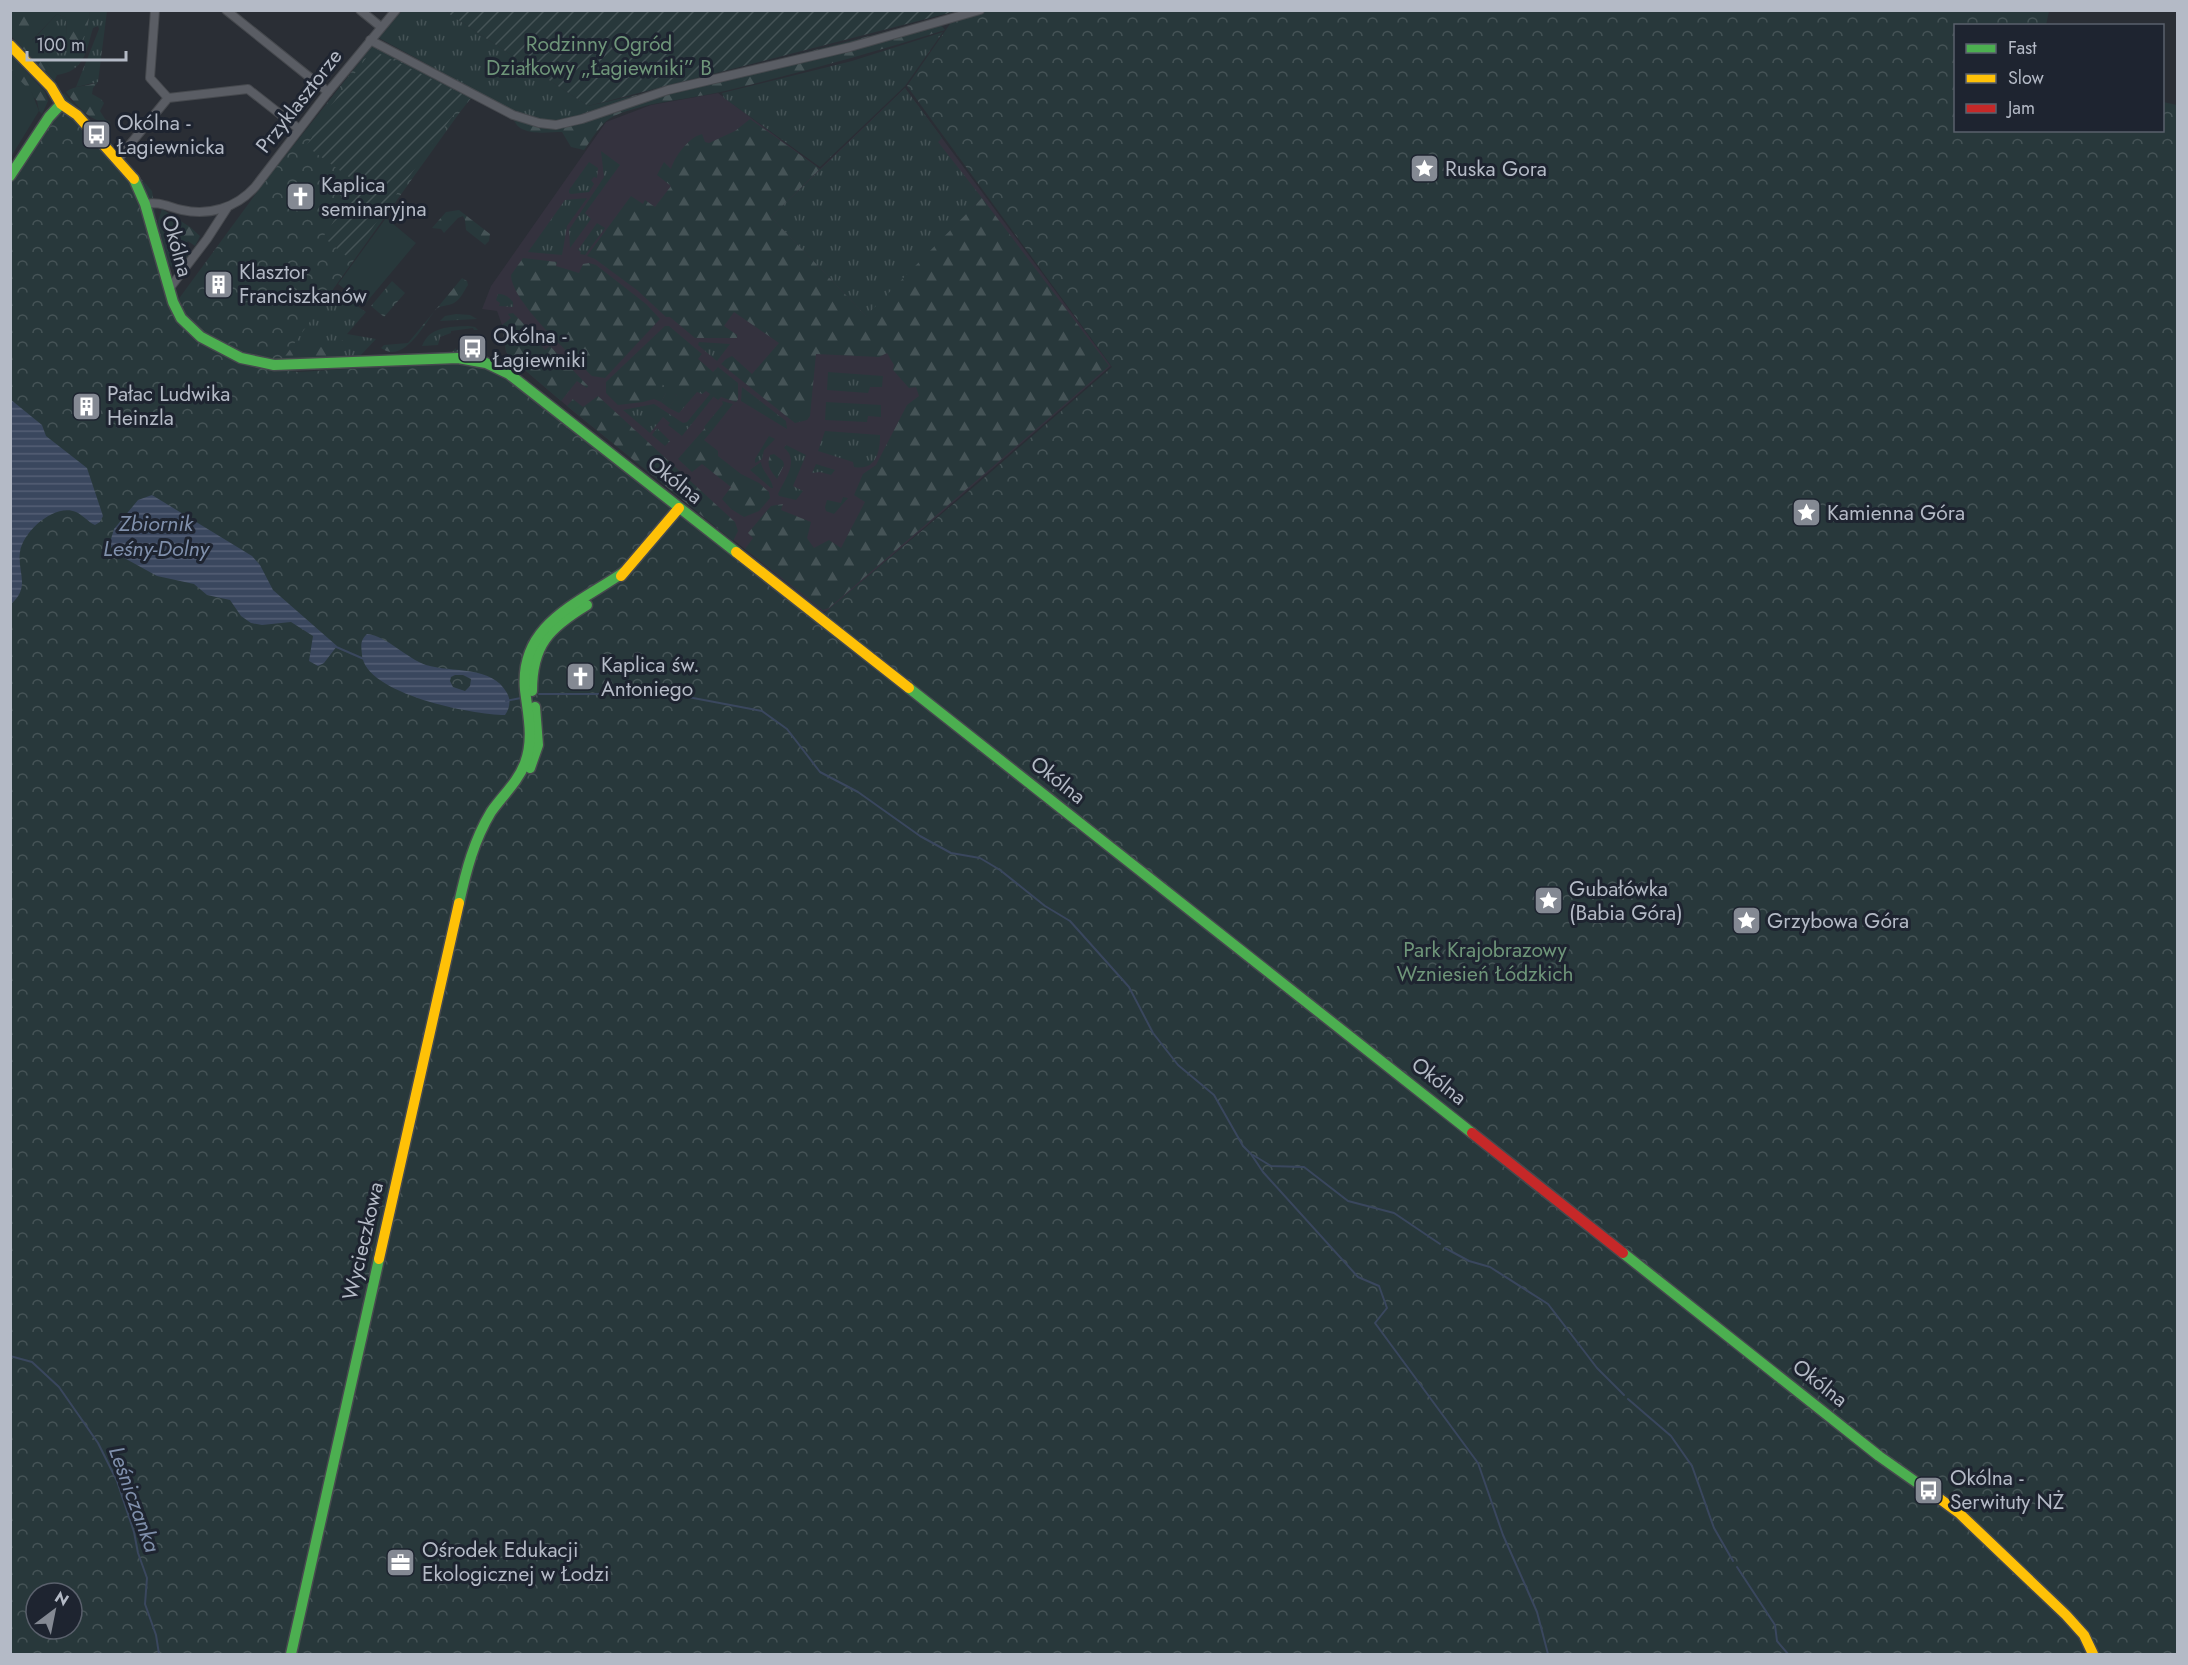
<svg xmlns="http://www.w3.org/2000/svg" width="2188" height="1665" font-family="Jost,sans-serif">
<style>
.medical{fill:#34323e}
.grass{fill:url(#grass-tufts)}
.forest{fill:url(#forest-firs)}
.park{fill:url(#park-crowns);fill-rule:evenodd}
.garden{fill:url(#garden-furrows)}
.pitch{fill:#28383b}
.water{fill:url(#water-rules);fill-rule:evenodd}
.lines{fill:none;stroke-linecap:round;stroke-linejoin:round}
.stream{stroke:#3a475e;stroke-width:2}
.street-casing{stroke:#46494e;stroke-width:10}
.fast-casing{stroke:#46494e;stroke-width:13}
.slow-casing{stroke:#46494e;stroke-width:13}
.jam-casing{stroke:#46494e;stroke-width:13}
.street{stroke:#5a5d64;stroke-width:8}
.fast{stroke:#4caf50;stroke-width:10}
.slow{stroke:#ffc107;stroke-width:10}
.jam{stroke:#c62828;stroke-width:10}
.labels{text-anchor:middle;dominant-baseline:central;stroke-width:6;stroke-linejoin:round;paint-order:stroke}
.park-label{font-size:21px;fill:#6e9579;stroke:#1e2430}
.street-label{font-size:21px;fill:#b4bac6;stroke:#1e2430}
.poi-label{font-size:21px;fill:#b4bac6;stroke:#1e2430;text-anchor:start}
.water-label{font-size:22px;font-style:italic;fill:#7f8fab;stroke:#1e2430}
</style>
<defs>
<pattern id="grass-tufts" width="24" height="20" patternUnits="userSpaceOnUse" patternTransform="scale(1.5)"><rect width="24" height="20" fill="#28383b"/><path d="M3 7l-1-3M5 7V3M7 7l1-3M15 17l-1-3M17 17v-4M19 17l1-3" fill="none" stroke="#455356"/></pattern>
<pattern id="forest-firs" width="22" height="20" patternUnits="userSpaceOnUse" patternTransform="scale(1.5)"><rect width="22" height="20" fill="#28383b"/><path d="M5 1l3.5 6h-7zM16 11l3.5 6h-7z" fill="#455356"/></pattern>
<pattern id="park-crowns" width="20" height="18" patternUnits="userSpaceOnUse" patternTransform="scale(1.5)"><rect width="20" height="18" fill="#28383b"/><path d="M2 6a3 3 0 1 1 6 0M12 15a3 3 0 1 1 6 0" fill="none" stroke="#455356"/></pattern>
<pattern id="garden-furrows" width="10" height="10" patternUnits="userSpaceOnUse" patternTransform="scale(1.5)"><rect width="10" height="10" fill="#28383b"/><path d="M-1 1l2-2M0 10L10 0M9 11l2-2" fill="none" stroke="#455356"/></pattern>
<pattern id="water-rules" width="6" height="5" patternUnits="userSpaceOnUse" patternTransform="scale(1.5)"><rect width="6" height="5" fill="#3a475e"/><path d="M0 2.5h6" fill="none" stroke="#545f74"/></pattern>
</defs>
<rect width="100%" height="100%" fill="#2a2e35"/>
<path class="medical" d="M905,88L1111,366L829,610L823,612L574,412L513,360L506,352L502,325L497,311L482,309L491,286L606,122L651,105L718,93L820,169Z"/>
<g class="grass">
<path d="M90,11H107L98,82L76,87L99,29L98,26L93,28C86,51 85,71 57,75L43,59L32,41L57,14L66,18L67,37L87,30Z"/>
<path d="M402,11H445L588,106V110L586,114L560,122L539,120L502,105L379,38Z"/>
<path d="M943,32L905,86L820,167L724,98L722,93L852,61Z"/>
<path d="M905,88L942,138L938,142L982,198L867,317L771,217Z"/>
<path d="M601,151L620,165L585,213L591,219L570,248L569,230L604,177Z"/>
<path d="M589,162L598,168L597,178L594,177L591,180L594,184L589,192L571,194L569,193V190Z"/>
<path d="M587,198L567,226L562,255L528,252L565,200Z"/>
<path d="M597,223L605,228L585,255L580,254L581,252L578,250Z"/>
<path d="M332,289L366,312L347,334L376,339L360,356L356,357L292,361L269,358Z"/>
<path d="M498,294C505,294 509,297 513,302V307L499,306L500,303L496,300Z"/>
<path d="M456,314L470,315L477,319L440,321L445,316Z"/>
<path d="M468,326L475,327L478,330H474L473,328L451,331V333L440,337L438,345L422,346C430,326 449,327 468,326Z"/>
<path d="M699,342L730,344L717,361L698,345Z"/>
<path d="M478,346L481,347L485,355L483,358L451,353L456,348V350L467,348L468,350L478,348Z"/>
<path d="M828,372L883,376L882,387H870L868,393L827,390Z"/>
<path d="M742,387L786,421L787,429L741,401Z"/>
<path d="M710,394L714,396L682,436L668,425L670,423L663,417L650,433L623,410L654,404L683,423L687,422Z"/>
<path d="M722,401L733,404L711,432L704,427L723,404Z"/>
<path d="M826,402L881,405V417L868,416L867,422L825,420Z"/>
<path d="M657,428L670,441L665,446L652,435Z"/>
<path d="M825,431L880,435C880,452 876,471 854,467L853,462L818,451Z"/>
<path d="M769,436L775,439L764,450L762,459L755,463V459Z"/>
<path d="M786,445L806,455L793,486L803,491L796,500L779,496L778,494C785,479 800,460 784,448Z"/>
<path d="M761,462C762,472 772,478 773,488H771L750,470Z"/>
<path d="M816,464L835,470L831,475L820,472L812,473Z"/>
<path d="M843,497L848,498L834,514L826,511L825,507L827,500L841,503Z"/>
</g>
<g class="forest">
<path d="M11,10L90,11L87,30L79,47L67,37L66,18L57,14L32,40L45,49L43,59L57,75L54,81L11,36Z"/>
<path d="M936,19L945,30C872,53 799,73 725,91C687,100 649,101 614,116C601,122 592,139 584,150L571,147L562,132C549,132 520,137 514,120C513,117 514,114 514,110C537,119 551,125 576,117C582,115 585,115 588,110V106L650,92Z"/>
<path d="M10,54L45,92L48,101L42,114L39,111L37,101L14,75L11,76Z"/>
<path d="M98,82L93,88L92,94L101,99L104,103L100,111L105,119L111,123C90,122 79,108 66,92C74,85 87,87 98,82Z"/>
<path d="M750,119L820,169L771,217L866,316L982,198L1109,366L829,608L823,610L745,549L753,538L748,533L771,506L783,504L781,510L811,522L807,538L814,548L829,540L841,548L865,502L854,495L863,474L876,465L907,405L919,396L916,387L909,388L893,370L894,365L887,353L879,357L816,354L810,416L807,420L795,423L721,364L726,359L732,356L752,374L779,343L734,312L724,326L737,335V338H695L670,317H666L637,290L595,259L587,256L631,196L643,204L645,200L655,207L671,186L657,175L664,162L671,169C675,156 688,138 702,134L705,142L709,143L735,131Z"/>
<path d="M162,209L190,227L200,236L195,246L188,241L184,246L190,252L179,269L172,267L168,263L157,224Z"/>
<path d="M459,210L490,234L489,241L485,245L466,230L465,220L463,216L458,218L444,233L441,229L432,228L446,212Z"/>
<path d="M523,258L557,262L556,266L579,273L583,264L589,263L596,265L646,304L660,319L605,378L592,376C572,355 512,303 511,275Z"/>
<path d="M462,278L467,281L468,285C464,291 460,300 454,303C448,306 441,305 436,309C425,323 404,365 381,348L384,345L408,343Z"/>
<path d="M513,313L526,326L524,328L545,350L550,346L588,386L587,388L577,381L561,401L513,360L506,352L502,325L511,318L508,314Z"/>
<path d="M665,326H669L702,354L698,359L713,372L718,367L738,383V400L736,402L721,397L718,400L706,391L702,394L697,392L679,413L669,408L677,395L666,393L661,402L654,399L643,402L618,405L606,393V382Z"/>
<path d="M348,335L356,338C350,343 345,351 338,354C322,363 288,359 270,357L283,350L336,346Z"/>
<path d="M598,396L735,522L738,531L733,541L567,406L573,399L583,407Z"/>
<path d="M705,428L711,432L704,440L718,451V456L741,474L759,483L769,492L770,498L759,511L744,517L731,509L722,499L731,487L702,464L692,472L678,459Z"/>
<path d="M774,454L783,461L784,465L777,479C771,471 766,466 770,455Z"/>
</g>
<g class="park">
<path d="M959,11H2049L2046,25L1956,26V130H2162L2163,102L2177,105V1654H11L10,176L64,93L152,191L169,298L175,304L263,184L377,40L476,92L460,112L276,369L298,372L416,365L488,364L816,620L976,485L1112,367L907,86ZM36,1593H72V1629H36Z"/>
<path d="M392,281L405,293L384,317L371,306Z"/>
<path d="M662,384L677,396L669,408L661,402L666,393L659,388Z"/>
</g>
<g class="garden">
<path d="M445,11H957L588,106Z"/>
<path d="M372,50L467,96L350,259L323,237L364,178L359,175L356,180H353L306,146L312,137L310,134Z"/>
</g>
<g class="pitch">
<path d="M14,74L32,93L39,111L11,157L10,76Z"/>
<path d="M386,218L416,243L365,304L338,284Z"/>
</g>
<g class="water">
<path d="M10,399L42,425L46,436L87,468L103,516L100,522L95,525C88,522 83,515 76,512C55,503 23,531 20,552C17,572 31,587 11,604Z"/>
<path d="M152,495L252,556L260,565L273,590L337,646L324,663L318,666L309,661L313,636L291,622L262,625L251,623L241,616L230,600L207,595L194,584L157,576L117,554L111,547V539L114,529L138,500Z"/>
<path d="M367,634C387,636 406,658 426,665C452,673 492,665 507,693C511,700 510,708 505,715C473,715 365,694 362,655C361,646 360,640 367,634ZM455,675H463L471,679L470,686L465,691L453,687L450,681L451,677Z"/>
</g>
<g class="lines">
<g class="stream">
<path d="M334,646L364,659"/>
<path d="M539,694H672L762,711L787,729L820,772L858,792L920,836L951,853L980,858L1000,870L1045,906L1070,921L1129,987L1153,1033L1178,1065L1214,1095L1243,1146L1251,1154L1263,1172L1358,1277L1379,1286L1387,1308L1375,1323L1478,1463L1503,1535L1537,1612L1548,1654"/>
<path d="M506,701L521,698"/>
<path d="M1253,1155L1271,1166L1304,1167L1348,1201L1394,1213L1440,1244"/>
<path d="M1445,1248L1469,1261L1490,1267L1548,1304L1597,1368L1624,1395"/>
<path d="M10,1356L32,1362L59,1387L98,1443L117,1481L134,1532L138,1553L147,1578L145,1604L156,1635L159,1654"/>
<path d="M1628,1399L1671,1436L1692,1466L1714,1528L1733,1561"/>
<path d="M1737,1567L1775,1625L1777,1641L1788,1654"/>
</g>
<defs>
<g id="street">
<path d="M155,10L150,78L168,98"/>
<path d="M226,10L328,92"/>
<path d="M360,10L381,27"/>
<path d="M370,40L513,115L539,123L556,125L582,119L668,90L850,47L980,10"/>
<path d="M118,159L168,98L248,89L299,129"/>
<path d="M145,204C160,201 168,207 182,210C209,216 236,208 255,187L328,92L396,10"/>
<path d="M169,289L207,239L227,208"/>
</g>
<g id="fast">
<path d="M10,176L49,117L61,104"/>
<path d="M134,179L145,204L173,302L181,318L201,337L241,358L274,365L458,358L486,363L509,374L736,552"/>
<path d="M909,688L1472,1133"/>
<path d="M532,691C532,645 549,628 587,605"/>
<path d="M530,768L538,745L535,707"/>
<path d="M459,903C466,871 474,840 491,812C502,796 518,782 525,763C534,739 528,715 525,690C519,624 578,604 624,572"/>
<path d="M1623,1253L1879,1456L1940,1499"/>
<path d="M291,1654L379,1259"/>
</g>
<g id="slow">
<path d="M10,45L51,87L61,104L77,115L134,179"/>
<path d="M736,552L909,688"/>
<path d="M621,576L679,508"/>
<path d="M379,1259L459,903"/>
<path d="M1940,1499L1959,1513L2066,1615L2084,1635L2093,1654"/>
</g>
<path id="jam" d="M1472,1133L1623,1253"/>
</defs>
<use href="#street" class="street-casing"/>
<use href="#fast" class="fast-casing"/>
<use href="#slow" class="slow-casing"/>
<use href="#jam" class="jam-casing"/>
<use href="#street" class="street"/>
<use href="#fast" class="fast"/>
<use href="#slow" class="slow"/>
<use href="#jam" class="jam"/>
</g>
<defs>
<symbol id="bus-square" viewBox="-11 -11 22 22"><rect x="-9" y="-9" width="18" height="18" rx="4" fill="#848993" stroke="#1e2430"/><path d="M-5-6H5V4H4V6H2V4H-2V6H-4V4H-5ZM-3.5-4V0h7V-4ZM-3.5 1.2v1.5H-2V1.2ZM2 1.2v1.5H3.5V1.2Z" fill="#fff"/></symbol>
<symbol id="sight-square" viewBox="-11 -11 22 22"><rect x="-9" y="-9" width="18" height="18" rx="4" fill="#848993" stroke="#1e2430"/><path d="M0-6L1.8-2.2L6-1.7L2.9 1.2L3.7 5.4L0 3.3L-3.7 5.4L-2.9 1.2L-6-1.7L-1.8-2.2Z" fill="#fff"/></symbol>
<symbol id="church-square" viewBox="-11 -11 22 22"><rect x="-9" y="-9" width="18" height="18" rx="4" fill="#848993" stroke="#1e2430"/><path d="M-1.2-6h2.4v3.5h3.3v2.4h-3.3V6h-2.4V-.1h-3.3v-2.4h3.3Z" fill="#fff"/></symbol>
<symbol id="building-square" viewBox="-11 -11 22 22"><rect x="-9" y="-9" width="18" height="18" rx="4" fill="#848993" stroke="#1e2430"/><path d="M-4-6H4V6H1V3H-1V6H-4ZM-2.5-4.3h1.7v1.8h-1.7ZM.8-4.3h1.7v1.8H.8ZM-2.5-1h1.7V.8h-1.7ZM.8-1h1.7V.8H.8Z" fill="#fff"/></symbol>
<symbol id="office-square" viewBox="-11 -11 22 22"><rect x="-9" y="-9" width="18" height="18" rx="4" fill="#848993" stroke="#1e2430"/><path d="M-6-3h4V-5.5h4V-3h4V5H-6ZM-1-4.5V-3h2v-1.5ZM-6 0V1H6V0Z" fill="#fff"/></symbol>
</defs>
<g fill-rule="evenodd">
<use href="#bus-square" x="80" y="118" width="33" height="33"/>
<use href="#sight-square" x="1408" y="152" width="33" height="33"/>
<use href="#church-square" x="284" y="180" width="33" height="33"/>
<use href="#building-square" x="202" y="268" width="33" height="33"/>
<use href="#bus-square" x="456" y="332" width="33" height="33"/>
<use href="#building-square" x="70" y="390" width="33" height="33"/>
<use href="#sight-square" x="1790" y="496" width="33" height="33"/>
<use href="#church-square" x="564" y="660" width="33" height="33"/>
<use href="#sight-square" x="1532" y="884" width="33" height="33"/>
<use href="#sight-square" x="1730" y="904" width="33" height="33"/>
<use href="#bus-square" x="1912" y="1474" width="33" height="33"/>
<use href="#office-square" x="384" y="1546" width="33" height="33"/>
</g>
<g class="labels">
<g class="park-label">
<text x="599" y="44">Rodzinny Ogród<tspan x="599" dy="24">Działkowy „Łagiewniki” B</tspan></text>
<text x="1485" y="950">Park Krajobrazowy<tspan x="1485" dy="24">Wzniesień Łódzkich</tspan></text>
</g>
<g class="street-label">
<text transform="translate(299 101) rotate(-52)">Przyklasztorze</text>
<text transform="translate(177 246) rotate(74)">Okólna</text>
<text transform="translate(675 480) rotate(38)">Okólna</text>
<text transform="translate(1058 780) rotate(38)">Okólna</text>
<text transform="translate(1439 1081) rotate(38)">Okólna</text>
<text transform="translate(363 1241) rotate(-77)">Wycieczkowa</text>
<text transform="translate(1820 1383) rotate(38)">Okólna</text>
</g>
<g class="poi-label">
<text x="117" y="123">Okólna -<tspan x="117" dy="24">Łagiewnicka</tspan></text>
<text x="1445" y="169">Ruska Gora</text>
<text x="321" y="185">Kaplica<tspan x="321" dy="24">seminaryjna</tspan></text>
<text x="239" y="272">Klasztor<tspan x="239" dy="24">Franciszkanów</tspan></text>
<text x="493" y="336">Okólna -<tspan x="493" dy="24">Łagiewniki</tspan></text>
<text x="107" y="394">Pałac Ludwika<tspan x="107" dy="24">Heinzla</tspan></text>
<text x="1827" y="513">Kamienna Góra</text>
<text x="601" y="665">Kaplica św.<tspan x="601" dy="24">Antoniego</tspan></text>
<text x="1569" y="889">Gubałówka<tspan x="1569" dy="24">(Babia Góra)</tspan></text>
<text x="1767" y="921">Grzybowa Góra</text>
<text x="1950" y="1478">Okólna -<tspan x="1950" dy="24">Serwituty NŻ</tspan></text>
<text x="422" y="1550">Ośrodek Edukacji<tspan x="422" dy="24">Ekologicznej w Łodzi</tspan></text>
</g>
<g class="water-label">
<text x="156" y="523">Zbiornik<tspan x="156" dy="25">Leśny-Dolny</tspan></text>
<text transform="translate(135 1499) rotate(70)">Leśniczanka</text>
</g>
</g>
<rect width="2188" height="1665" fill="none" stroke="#b4bac6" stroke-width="24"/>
<rect x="1954" y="24" width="210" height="108" fill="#1e2430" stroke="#5a606c" stroke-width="1.5"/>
<rect x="1966" y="44" width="30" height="9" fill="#4caf50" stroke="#5a606c" stroke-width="1.5"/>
<text x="2008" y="54" font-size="18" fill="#b4bac6">Fast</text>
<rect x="1966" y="74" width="30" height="9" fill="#ffc107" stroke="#5a606c" stroke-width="1.5"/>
<text x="2008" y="84" font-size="18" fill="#b4bac6">Slow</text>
<rect x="1966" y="104" width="30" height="9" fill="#c62828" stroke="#5a606c" stroke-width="1.5"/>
<text x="2008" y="114" font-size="18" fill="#b4bac6">Jam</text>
<g transform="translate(54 1611) rotate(32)"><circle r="28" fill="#1e2430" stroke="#5a606c" stroke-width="1.5"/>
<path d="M0-4.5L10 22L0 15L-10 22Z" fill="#848993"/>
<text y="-9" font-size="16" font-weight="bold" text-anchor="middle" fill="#b4bac6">N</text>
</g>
<path d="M27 51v9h99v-9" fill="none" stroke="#b4bac6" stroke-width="3"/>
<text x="36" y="51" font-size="18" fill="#b4bac6" stroke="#1e2430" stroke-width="4.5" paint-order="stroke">100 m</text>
</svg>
